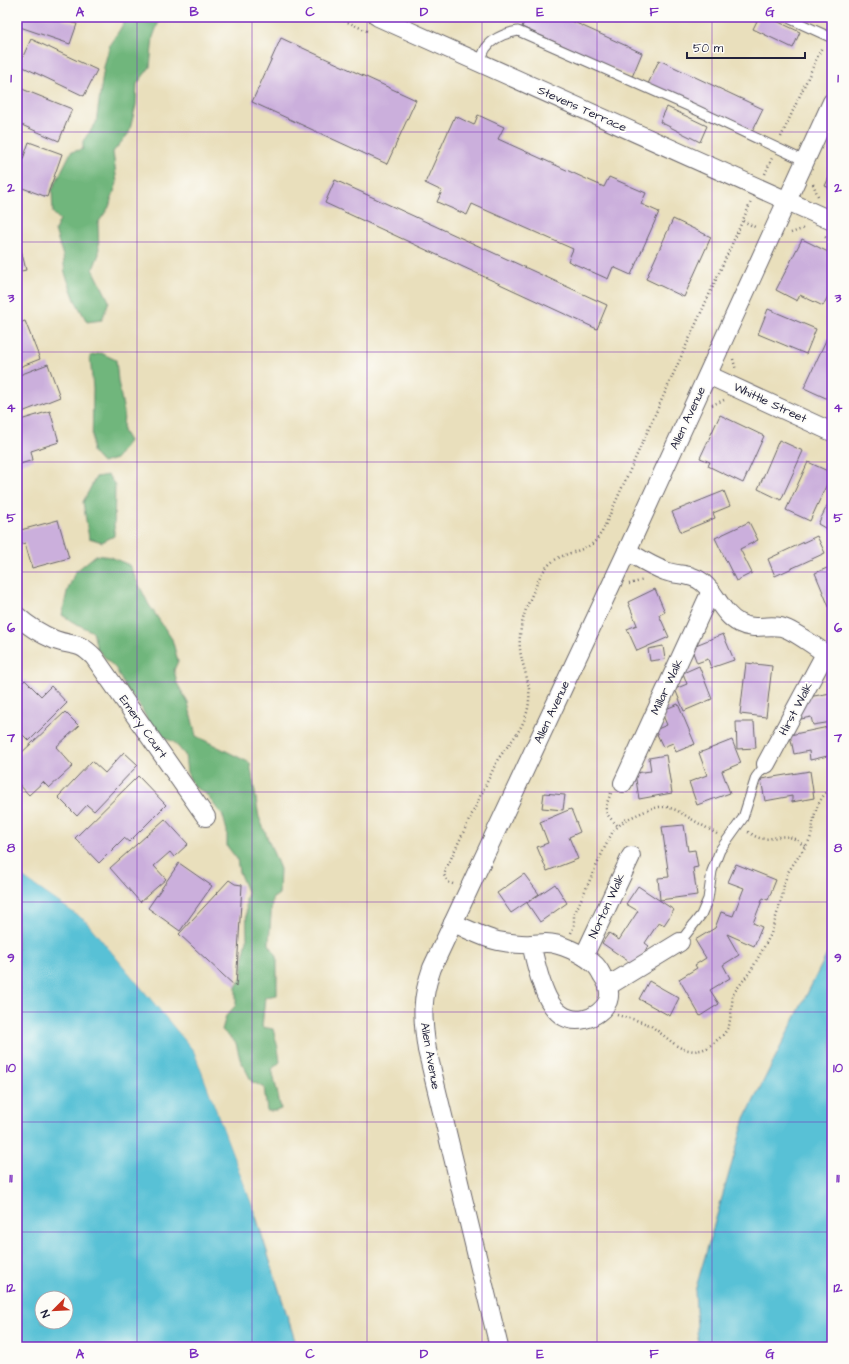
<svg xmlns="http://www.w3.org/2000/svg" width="849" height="1364" font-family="'Architects Daughter',sans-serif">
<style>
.forest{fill:#70b67c;stroke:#496c5c}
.water{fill:#59c1d6;stroke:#3e7288;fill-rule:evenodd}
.pier{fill:#e9dfbc}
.building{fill:#cbafdc}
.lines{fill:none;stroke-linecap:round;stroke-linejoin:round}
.service-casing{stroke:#686468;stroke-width:11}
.minor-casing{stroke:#686468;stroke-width:20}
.path{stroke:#686468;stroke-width:2.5;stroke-dasharray:1 3;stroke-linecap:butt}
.service{stroke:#fff;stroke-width:9}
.minor{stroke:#fff;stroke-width:18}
.grid{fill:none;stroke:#7b2cbf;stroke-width:1;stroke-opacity:0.55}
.labels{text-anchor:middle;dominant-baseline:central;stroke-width:4;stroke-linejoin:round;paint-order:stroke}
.street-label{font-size:12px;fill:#22223b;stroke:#fdfcf7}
.neatline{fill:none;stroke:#7b2cbf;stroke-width:1.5}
.grid-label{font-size:13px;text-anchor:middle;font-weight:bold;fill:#7b2cbf}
</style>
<rect width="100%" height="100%" fill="#fdfcf7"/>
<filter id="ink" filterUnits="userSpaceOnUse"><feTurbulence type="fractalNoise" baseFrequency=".025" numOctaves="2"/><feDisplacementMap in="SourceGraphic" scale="8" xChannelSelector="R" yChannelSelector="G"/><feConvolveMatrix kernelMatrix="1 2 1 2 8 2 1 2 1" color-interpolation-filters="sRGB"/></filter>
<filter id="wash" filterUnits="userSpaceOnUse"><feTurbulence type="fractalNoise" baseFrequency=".012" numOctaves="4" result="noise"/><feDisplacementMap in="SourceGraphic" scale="16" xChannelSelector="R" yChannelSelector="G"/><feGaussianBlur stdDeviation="0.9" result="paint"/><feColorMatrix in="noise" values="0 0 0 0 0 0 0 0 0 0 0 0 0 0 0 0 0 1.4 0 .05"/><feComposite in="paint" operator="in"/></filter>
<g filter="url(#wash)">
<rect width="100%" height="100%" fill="#e9dfbc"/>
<g class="forest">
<path d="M127,17H162L159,21L153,37L150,67L137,84L136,105L129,133L113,152L117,183L109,207L98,223L99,254L93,269L109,301L102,320L87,322L75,300L65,273L63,256L55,230L60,220L53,213L52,190L71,152L83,149V141L96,123L104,67L110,44L119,31Z"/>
<path d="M101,353L116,360L118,381L124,412L123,431L129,441L116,459L102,463L92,452L93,389L90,356Z"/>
<path d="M108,475L115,485L114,536L102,542L89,538L83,502L96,477Z"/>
<path d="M96,555L111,557L129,565L149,605L172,639L178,661L174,670L177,683L188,703L196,736L250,763L259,817L280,869L279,894L272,899L269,944L277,956V995L265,997L262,1027L273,1029L278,1048L280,1062L272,1069L281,1109L276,1111H267L264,1087L252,1082L240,1059L236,1043L222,1030L226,1016L236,1005V987L242,978L244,954L247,940L246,898L248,894L239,872L237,859L227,846V831L223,816L205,793L193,786L187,772L185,755L174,742L154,733L142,709L125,687L116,669L97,649L93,632L73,622L62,615L67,592L75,572Z"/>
</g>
<g class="water">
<path d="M17,873L86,921L194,1051L253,1207L297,1347H17ZM42,1298H66V1322H42Z"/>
<path d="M832,944V1347H698L695,1291L745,1118Z"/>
</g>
<path class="pier" d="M17,871L87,919L196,1050L255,1205L253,1207L194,1051L86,921L17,873Z"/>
<g id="blocks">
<g class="building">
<path d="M17,17H62L61,19L77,24L70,44L17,26Z"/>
<path d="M526,17H563L642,53L632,77L522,27Z"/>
<path d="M759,17H768L800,32L793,48L753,29Z"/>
<path d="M281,38L416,100L387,164L252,102Z"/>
<path d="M31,39L97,70L84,96L19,65Z"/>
<path d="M659,60L763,109L752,132L648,84Z"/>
<path d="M17,87L72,109L59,141L17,123Z"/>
<path d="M667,107L707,126L700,142L660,122Z"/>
<path d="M478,115L504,127L498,139L604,187L609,177L646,193L641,204L659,212L631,275L613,267L608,279L568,261L573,249L472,204L467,215L437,202L442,191L425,183L455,116L474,125Z"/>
<path d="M29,142L62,154L47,197L17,186V176Z"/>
<path d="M832,171V189L825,186Z"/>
<path d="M335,180L607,305L597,329L325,203Z"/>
<path d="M673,219L711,237L684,297L646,279Z"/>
<path d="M17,233L26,270L17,272Z"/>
<path d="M802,239L832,254V288L823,306L800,295L797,301L776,290Z"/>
<path d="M768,309L816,329L806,354L758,334Z"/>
<path d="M25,321L40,359L17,368V324Z"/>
<path d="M827,338L832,340V389L828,399L804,388Z"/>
<path d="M48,364L60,397L17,414V376Z"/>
<path d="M50,411L59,442L31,451L33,460L17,465V421Z"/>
<path d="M720,415L764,436L743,483L708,466L710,462L700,458Z"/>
<path d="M779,440L803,451L781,500L758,489Z"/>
<path d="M808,462L832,473L810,521L786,510Z"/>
<path d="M724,491L730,506L713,513L715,518L681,532L672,512Z"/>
<path d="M832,496V532L818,524Z"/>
<path d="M58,520L69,558L32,568L25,543L17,546V531Z"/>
<path d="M749,522L758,540L740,549L752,573L736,581L715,538Z"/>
<path d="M817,536L825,553L775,576L768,559Z"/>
<path d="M832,566V614L815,573Z"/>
<path d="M655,589L665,612L659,615L669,637L637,651L627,629L637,625L628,602Z"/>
<path d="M723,634L734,660L711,668L708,659L697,663L691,647Z"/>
<path d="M663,646L665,659L650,661L648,649Z"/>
<path d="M746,663L772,666L766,717L740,714Z"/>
<path d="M699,666L712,699L684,711L675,689L687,684L683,673Z"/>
<path d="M25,680L41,696L51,686L67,703L29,741L17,729V688Z"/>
<path d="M831,693L832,722L813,725L811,717L801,719L797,699Z"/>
<path d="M678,704L695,744L676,752L673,743L663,747L655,730L667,725L661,711Z"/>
<path d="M65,712L79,726L56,747L73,766L49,788L43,782L29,795L17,782V776L20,773L17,770V757Z"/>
<path d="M736,722H754L756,748L737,749Z"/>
<path d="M828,727L832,743V755L810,760L809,751L794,754L790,735Z"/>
<path d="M732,740L741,763L722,771L730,793L697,805L689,782L707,775L699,753Z"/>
<path d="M124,752L138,765L94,811L87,805L77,816L58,797L92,761L105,773Z"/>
<path d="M666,755L672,793L639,799L635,773L651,771L649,758Z"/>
<path d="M810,771L814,798L792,802V796L765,801L761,779Z"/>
<path d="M138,776L166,805L129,842L124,838L99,863L75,838Z"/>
<path d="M544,793L565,795L563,810L542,808Z"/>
<path d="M571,809L580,832L569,837L578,859L547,871L537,847L548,843L540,822Z"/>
<path d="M165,819L188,844L174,857L170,852L154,866L166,879L140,902L110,868Z"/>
<path d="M684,825L688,851L695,850L698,867L693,868L697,895L660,900L658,878L669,877L662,827Z"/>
<path d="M179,863L212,886L180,931L148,908Z"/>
<path d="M736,864L776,880L768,900L763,898L753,923L762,927L754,946L727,934L739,955L723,965L730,978L710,990L719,1004L700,1016L679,979L697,968L695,965L706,958L695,940L715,928L721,912L733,916L744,888L728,882Z"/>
<path d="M524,874L539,894L511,913L497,893Z"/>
<path d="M229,880L235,884L242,885L236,987L179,934Z"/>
<path d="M555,884L567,903L540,922L527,903Z"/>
<path d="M638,886L674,910L664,925L659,922L645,943L649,946L635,966L602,943L609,933L619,940L638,911L626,904Z"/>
<path d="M649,981L679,998L670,1016L639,999Z"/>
</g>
</g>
</g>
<g filter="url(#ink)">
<use href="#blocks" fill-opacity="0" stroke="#686468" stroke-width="1"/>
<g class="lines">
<defs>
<g id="service">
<path d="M786,17L832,38"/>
<path d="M480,63C482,59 483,52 486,48C493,38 506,33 518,31L690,107L805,161"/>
<path d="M680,942L701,915L708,899L712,871L720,850L743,818L756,777L766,764"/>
</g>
<g id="minor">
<path d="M378,17L832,221"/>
<path d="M708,375L832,432"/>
<path d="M627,551C639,558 651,566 665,571C678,576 691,573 702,582C717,594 722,614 739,623C755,631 765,624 781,627C791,629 825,652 832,660"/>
<path d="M17,616C28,626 41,634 55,640C74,647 77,640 94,657L206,817"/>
<path d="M766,764L825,654"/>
<path d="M623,783L711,591"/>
<path d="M453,923C468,929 483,938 498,941C509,943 520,945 531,944C536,944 541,943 546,943C560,943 583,954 593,963C597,966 600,971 602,975C607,982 611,992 608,1001C604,1010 594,1017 585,1019C546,1028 538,970 531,944"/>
<path d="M584,956L631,856"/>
<path d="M608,986L680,942"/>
<path d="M499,1347L427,1050C422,1018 421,999 432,968L627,551L832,102"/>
</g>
</defs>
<use href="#service" class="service-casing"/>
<use href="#minor" class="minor-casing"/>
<g class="path">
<path d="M337,17L367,31"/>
<path d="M781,137L822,47"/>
<path d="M765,174L772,158"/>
<path d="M813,184L818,196"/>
<path d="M743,221L757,228"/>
<path d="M791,233L805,228"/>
<path d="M825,237L832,241"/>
<path d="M733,359L736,370"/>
<path d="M712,405L724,400"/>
<path d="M629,584L644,580"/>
<path d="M611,793C603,812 604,812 618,826"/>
<path d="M748,832C751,833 754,836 757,837C774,844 784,826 805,847C814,835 811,831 814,818C816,806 823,794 832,786"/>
<path d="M453,884L448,882L444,875L446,869L498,759C512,740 527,725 529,701C531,686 524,670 521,656C516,631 526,607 536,586C538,581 540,576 543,572C556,552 575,555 592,544C596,541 599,536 602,532L751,202"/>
<path d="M571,933L574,926V915L604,849L613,831L625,820L650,809L659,807H667L676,810L717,834"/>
<path d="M617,1015L636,1020L650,1025L677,1046L683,1049L694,1051L701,1050L707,1048L715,1042L724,1034L729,1026L731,1014L733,994L752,969L771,934L782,897L784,884L788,872L805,847"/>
</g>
<use href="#service" class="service"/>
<use href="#minor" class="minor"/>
</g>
</g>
<path class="grid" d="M137,17V1347M252,17V1347M367,17V1347M482,17V1347M597,17V1347M712,17V1347M17,132H832M17,242H832M17,352H832M17,462H832M17,572H832M17,682H832M17,792H832M17,902H832M17,1012H832M17,1122H832M17,1232H832"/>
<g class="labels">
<g class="street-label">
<text transform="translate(582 109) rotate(24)">Stevens Terrace</text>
<text transform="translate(770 403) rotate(25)">Whittle Street</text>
<text transform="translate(688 418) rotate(-65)">Allen Avenue</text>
<text transform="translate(667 687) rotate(-65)">Millar Walk</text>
<text transform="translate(796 709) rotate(-62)">Hirst Walk</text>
<text transform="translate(552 712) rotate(-65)">Allen Avenue</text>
<text transform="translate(143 727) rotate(55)">Emery Court</text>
<text transform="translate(607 906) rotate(-65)">Norton Walk</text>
<text transform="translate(430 1056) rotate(80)">Allen Avenue</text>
</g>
</g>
<rect width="849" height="1364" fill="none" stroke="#fdfcf7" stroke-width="44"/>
<g transform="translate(54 1310) rotate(246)"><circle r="19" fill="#fdfcf7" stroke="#a5a5ac"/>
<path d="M0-3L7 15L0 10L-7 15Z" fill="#c8321e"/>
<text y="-6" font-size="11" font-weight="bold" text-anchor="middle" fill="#22223b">N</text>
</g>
<path d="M687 52v6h118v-6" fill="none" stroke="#22223b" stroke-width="2"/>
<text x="693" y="52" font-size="12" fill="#22223b" stroke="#fdfcf7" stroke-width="3" paint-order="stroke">50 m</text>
<rect x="22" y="22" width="805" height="1320" class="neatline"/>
<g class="grid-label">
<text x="80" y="16">A</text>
<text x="194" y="16">B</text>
<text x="310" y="16">C</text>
<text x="424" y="16">D</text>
<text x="540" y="16">E</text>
<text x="654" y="16">F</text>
<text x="770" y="16">G</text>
<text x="11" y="82">1</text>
<text x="838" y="82">1</text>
<text x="11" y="192">2</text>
<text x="838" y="192">2</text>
<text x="11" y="302">3</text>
<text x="838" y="302">3</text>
<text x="11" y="412">4</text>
<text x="838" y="412">4</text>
<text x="11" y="522">5</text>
<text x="838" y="522">5</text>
<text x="11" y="632">6</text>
<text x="838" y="632">6</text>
<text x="11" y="742">7</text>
<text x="838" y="742">7</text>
<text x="11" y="852">8</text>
<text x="838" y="852">8</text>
<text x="11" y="962">9</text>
<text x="838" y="962">9</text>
<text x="11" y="1072">10</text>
<text x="838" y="1072">10</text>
<text x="11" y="1182">11</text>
<text x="838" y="1182">11</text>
<text x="11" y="1292">12</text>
<text x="838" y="1292">12</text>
<text x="80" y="1358">A</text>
<text x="194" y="1358">B</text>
<text x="310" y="1358">C</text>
<text x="424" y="1358">D</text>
<text x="540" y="1358">E</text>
<text x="654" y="1358">F</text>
<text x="770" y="1358">G</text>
</g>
</svg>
